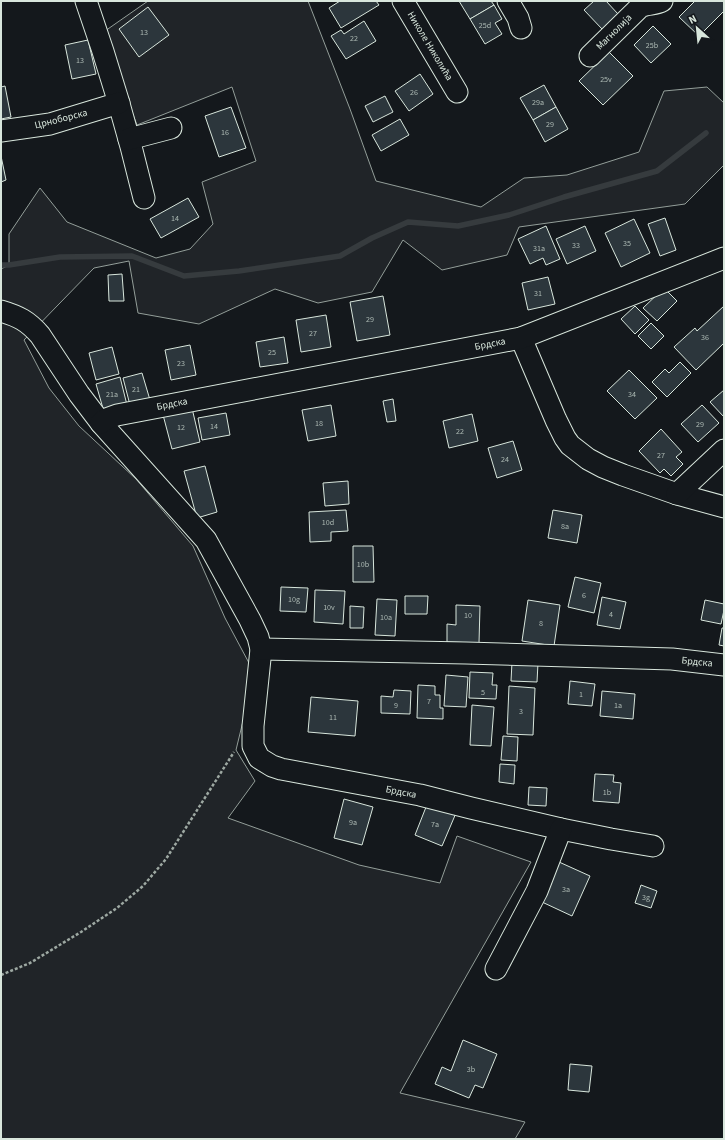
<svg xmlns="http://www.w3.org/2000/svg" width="725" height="1140" font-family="'Source Sans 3',sans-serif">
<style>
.green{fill:#202428;stroke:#939e99}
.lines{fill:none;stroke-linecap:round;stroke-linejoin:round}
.stream{stroke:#363b3e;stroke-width:5.5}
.building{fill:#2c363c;stroke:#d8e6dc}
.minor-casing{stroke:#d8e6dc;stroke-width:23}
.path{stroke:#9da8a2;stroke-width:2.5;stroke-dasharray:3 2;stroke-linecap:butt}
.minor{stroke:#14181c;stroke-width:21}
.labels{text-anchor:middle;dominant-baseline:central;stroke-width:3;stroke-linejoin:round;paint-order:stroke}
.number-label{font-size:8px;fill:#adbab4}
.street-label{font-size:10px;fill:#d8e6dc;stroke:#14181c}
</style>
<rect width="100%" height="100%" fill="#14181c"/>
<path class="green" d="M148,1H308L350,109L376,181L481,207L524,178L567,175L639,152L664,91L707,87L724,103V165L685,204L519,227L507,255L442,270L403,240L372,292L318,303L275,289L199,324L138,313L129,261L94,268L24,340L49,388L79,426L136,479L193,546L225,618L249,663L244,717L236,750L255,781L228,818L359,865L440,883L457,836L531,862L400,1093L525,1122L515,1139H1V269L9,265V234L40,188L67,222L156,258L190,249L213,224L202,182L256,161L232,87L137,125L129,104L105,31Z"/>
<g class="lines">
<path class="stream" d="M1,265H9L60,257L132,256L184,276L239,271L340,256L372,238L408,222L458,226L509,215L564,197L657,171L706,133"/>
</g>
<g class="building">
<path d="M340,1H376L379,5L341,28L329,8Z"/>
<path d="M459,1H491L494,5L470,19Z"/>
<path d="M594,1H606L618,14L602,29L584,10Z"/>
<path d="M695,1H722L724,3V11L699,36L679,17Z"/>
<path d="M494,5L502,19L495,23L502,34L485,44L470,19Z"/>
<path d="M148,7L169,35L139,57L119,29Z"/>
<path d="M364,21L376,41L346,59L331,36L341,30L344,34Z"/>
<path d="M653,26L671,44L651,63L634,45Z"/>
<path d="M88,40L96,74L72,79L65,45Z"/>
<path d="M609,52L633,76L603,105L579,81Z"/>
<path d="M420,74L433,94L409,111L395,91Z"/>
<path d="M544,85L556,107L533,120L520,98Z"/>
<path d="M5,86L11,117L1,119V87Z"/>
<path d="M385,96L393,112L373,122L365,106Z"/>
<path d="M231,107L246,148L219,157L205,116Z"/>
<path d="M556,107L568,129L545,142L533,120Z"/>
<path d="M400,119L409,135L381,151L372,135Z"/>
<path d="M1,156L6,180L1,182Z"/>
<path d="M188,198L199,217L161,238L150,219Z"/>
<path d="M665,218L676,250L660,256L648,224Z"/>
<path d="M634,219L650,253L621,267L605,233Z"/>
<path d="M546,226L560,259L546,265L543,258L530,264L518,239Z"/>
<path d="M585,226L596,251L567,264L556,239Z"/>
<path d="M122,274L124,301H109L108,275Z"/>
<path d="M548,277L555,304L528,310L522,283Z"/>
<path d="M664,288L677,301L657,321L643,308Z"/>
<path d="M383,296L390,335L357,341L350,302Z"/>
<path d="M635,306L649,320L635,334L621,319Z"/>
<path d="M724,306V343L696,370L674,347L695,328L697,331Z"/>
<path d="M326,315L331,347L301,352L296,320Z"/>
<path d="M651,323L664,336L651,349L638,336Z"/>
<path d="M284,337L288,363L260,367L256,342Z"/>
<path d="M190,345L196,375L171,380L165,350Z"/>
<path d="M112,347L119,374L96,380L89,353Z"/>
<path d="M680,362L691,373L667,397L652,382L665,369L669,373Z"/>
<path d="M629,370L657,398L635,419L607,391Z"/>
<path d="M142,373L150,400L130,405L123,378Z"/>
<path d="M120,377L127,405L104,412L96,384Z"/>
<path d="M724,390V417L710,402Z"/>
<path d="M393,399L396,421L387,422L383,401Z"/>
<path d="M191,404L200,442L172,449L162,411Z"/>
<path d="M331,405L336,436L308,441L302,410Z"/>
<path d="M702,405L719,423L698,442L681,424Z"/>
<path d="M226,413L230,435L202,440L198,418Z"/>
<path d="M472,414L478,441L449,448L443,421Z"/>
<path d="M661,429L682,452L676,457L683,464L671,476L664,469L660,473L639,451Z"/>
<path d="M513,441L522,470L497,478L488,448Z"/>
<path d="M205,466L217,512L197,518L184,471Z"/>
<path d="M348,481L349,504L325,506L323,483Z"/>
<path d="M346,510L348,531L331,532V541L310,542L309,512Z"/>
<path d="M553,510L582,515L577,543L548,538Z"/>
<path d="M353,546H373L374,582H353Z"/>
<path d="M575,577L601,583L594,613L568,607Z"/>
<path d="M281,587L308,588L306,612L280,611Z"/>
<path d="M315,590L345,591L343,624L314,622Z"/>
<path d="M405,596H428L427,614H405Z"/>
<path d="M602,597L626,602L620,629L597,625Z"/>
<path d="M377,599L397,600L395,636L375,635Z"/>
<path d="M528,600L560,605L554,646L522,641Z"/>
<path d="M705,600L724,604V610L721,624L701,620Z"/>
<path d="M456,605L480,606L479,643L447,642V624L456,625Z"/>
<path d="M350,606L364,607L363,628H350Z"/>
<path d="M722,628H724V646L719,645Z"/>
<path d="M512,662L538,663L537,682L511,681Z"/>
<path d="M470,672L493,673L492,685H497L496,699L469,698Z"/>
<path d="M446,675L468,677L466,707L444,706Z"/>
<path d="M570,681L595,684L592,706L568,704Z"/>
<path d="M418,685L435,686V695H440V708H443V719L417,718Z"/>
<path d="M509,686L535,688L533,735L507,734Z"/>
<path d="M394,690L411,691L410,714L381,713V696L393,697Z"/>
<path d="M602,691L635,694L633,719L600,716Z"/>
<path d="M311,697L358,701L355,736L308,732Z"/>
<path d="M472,705L494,707L491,746L470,745Z"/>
<path d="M503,736L518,737L517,761L501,760Z"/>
<path d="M500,764L515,765L514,784L499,782Z"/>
<path d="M595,774L614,775L613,782L621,783L619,803L593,801Z"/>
<path d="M529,787L547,788L546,806L528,805Z"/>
<path d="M344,799L373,807L362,845L334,838Z"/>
<path d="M428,802L456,813L442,846L415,835Z"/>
<path d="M559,862L590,876L572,916L542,902Z"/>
<path d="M641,885L657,891L651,908L635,903Z"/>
<path d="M463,1040L497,1054L483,1088L475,1085L469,1098L435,1084L442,1067L451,1071Z"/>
<path d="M570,1064L592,1066L589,1092L568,1090Z"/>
</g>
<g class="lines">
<defs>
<g id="minor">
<path d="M86,1C109,66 128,131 144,198"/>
<path d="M403,1L457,92"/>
<path d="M508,1L518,18L521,28"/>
<path d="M590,56L640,7C647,3 655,5 662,1"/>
<path d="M1,131L50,124L119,103"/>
<path d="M129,139L171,128"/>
<path d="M1,311C18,316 28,321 40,335L79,394L101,423L206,540L250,620L258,637L261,649L253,726V746L259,758L272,766L281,769L420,795L471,808L561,829L611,839L653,846"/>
<path d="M521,338L556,420L565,438L570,445L588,459L603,467L623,475L677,494L724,507"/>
<path d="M101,423L106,419L117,415L521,338L724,258"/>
<path d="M677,494L724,450"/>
<path d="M261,649L466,653L672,659L724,665"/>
<path d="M496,969L537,891L561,829"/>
</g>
</defs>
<use href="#minor" class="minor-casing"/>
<path class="path" d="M1,975L30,963L81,932L117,908L143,886L166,859L234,752"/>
<use href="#minor" class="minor"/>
</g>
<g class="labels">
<g class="number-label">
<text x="485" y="25">25d</text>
<text x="144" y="32">13</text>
<text x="354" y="38">22</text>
<text x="652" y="45">25b</text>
<text x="80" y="60">13</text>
<text x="606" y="79">25v</text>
<text x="414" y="92">26</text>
<text x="538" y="102">29a</text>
<text x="550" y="124">29</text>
<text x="225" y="132">16</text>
<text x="175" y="218">14</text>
<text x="627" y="243">35</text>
<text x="576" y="245">33</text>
<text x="539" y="248">31a</text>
<text x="538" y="293">31</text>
<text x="370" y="319">29</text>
<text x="313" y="333">27</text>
<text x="705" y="337">36</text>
<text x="272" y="352">25</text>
<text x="181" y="363">23</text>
<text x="136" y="389">21</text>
<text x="112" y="394">21a</text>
<text x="632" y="394">34</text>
<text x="319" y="423">18</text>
<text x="700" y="424">29</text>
<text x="214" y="426">14</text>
<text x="181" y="427">12</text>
<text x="460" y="431">22</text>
<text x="661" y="455">27</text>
<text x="505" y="459">24</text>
<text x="328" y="522">10d</text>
<text x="565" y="526">8a</text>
<text x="363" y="564">10b</text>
<text x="584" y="595">6</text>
<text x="294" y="599">10g</text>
<text x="329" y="607">10v</text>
<text x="611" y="614">4</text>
<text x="468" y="615">10</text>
<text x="386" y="617">10a</text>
<text x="541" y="623">8</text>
<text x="483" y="692">5</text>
<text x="581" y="694">1</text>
<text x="429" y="701">7</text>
<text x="396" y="705">9</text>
<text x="618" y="705">1a</text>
<text x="521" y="711">3</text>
<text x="333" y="717">11</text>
<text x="607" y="792">1b</text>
<text x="353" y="822">9a</text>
<text x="435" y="824">7a</text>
<text x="566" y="889">3a</text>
<text x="646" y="897">3g</text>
<text x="471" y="1069">3b</text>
</g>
<g class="street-label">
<text transform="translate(614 32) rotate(-45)">Магнолија</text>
<text transform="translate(430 46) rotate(59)">Николе Николића</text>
<text transform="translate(61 119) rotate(-14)">Црноборска</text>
<text transform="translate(490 344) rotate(-11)">Брдска</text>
<text transform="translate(172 404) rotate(-11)">Брдска</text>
<text transform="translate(697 662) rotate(6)">Брдска</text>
<text transform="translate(401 792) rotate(11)">Брдска</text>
</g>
</g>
<rect width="725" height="1140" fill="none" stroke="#d8e6dc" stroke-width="4"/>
<g transform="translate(697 28) rotate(333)" stroke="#14181c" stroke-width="3" paint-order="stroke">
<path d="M0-3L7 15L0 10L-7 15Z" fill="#d8e6dc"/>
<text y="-6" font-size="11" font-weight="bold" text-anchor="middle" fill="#d8e6dc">N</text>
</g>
</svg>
